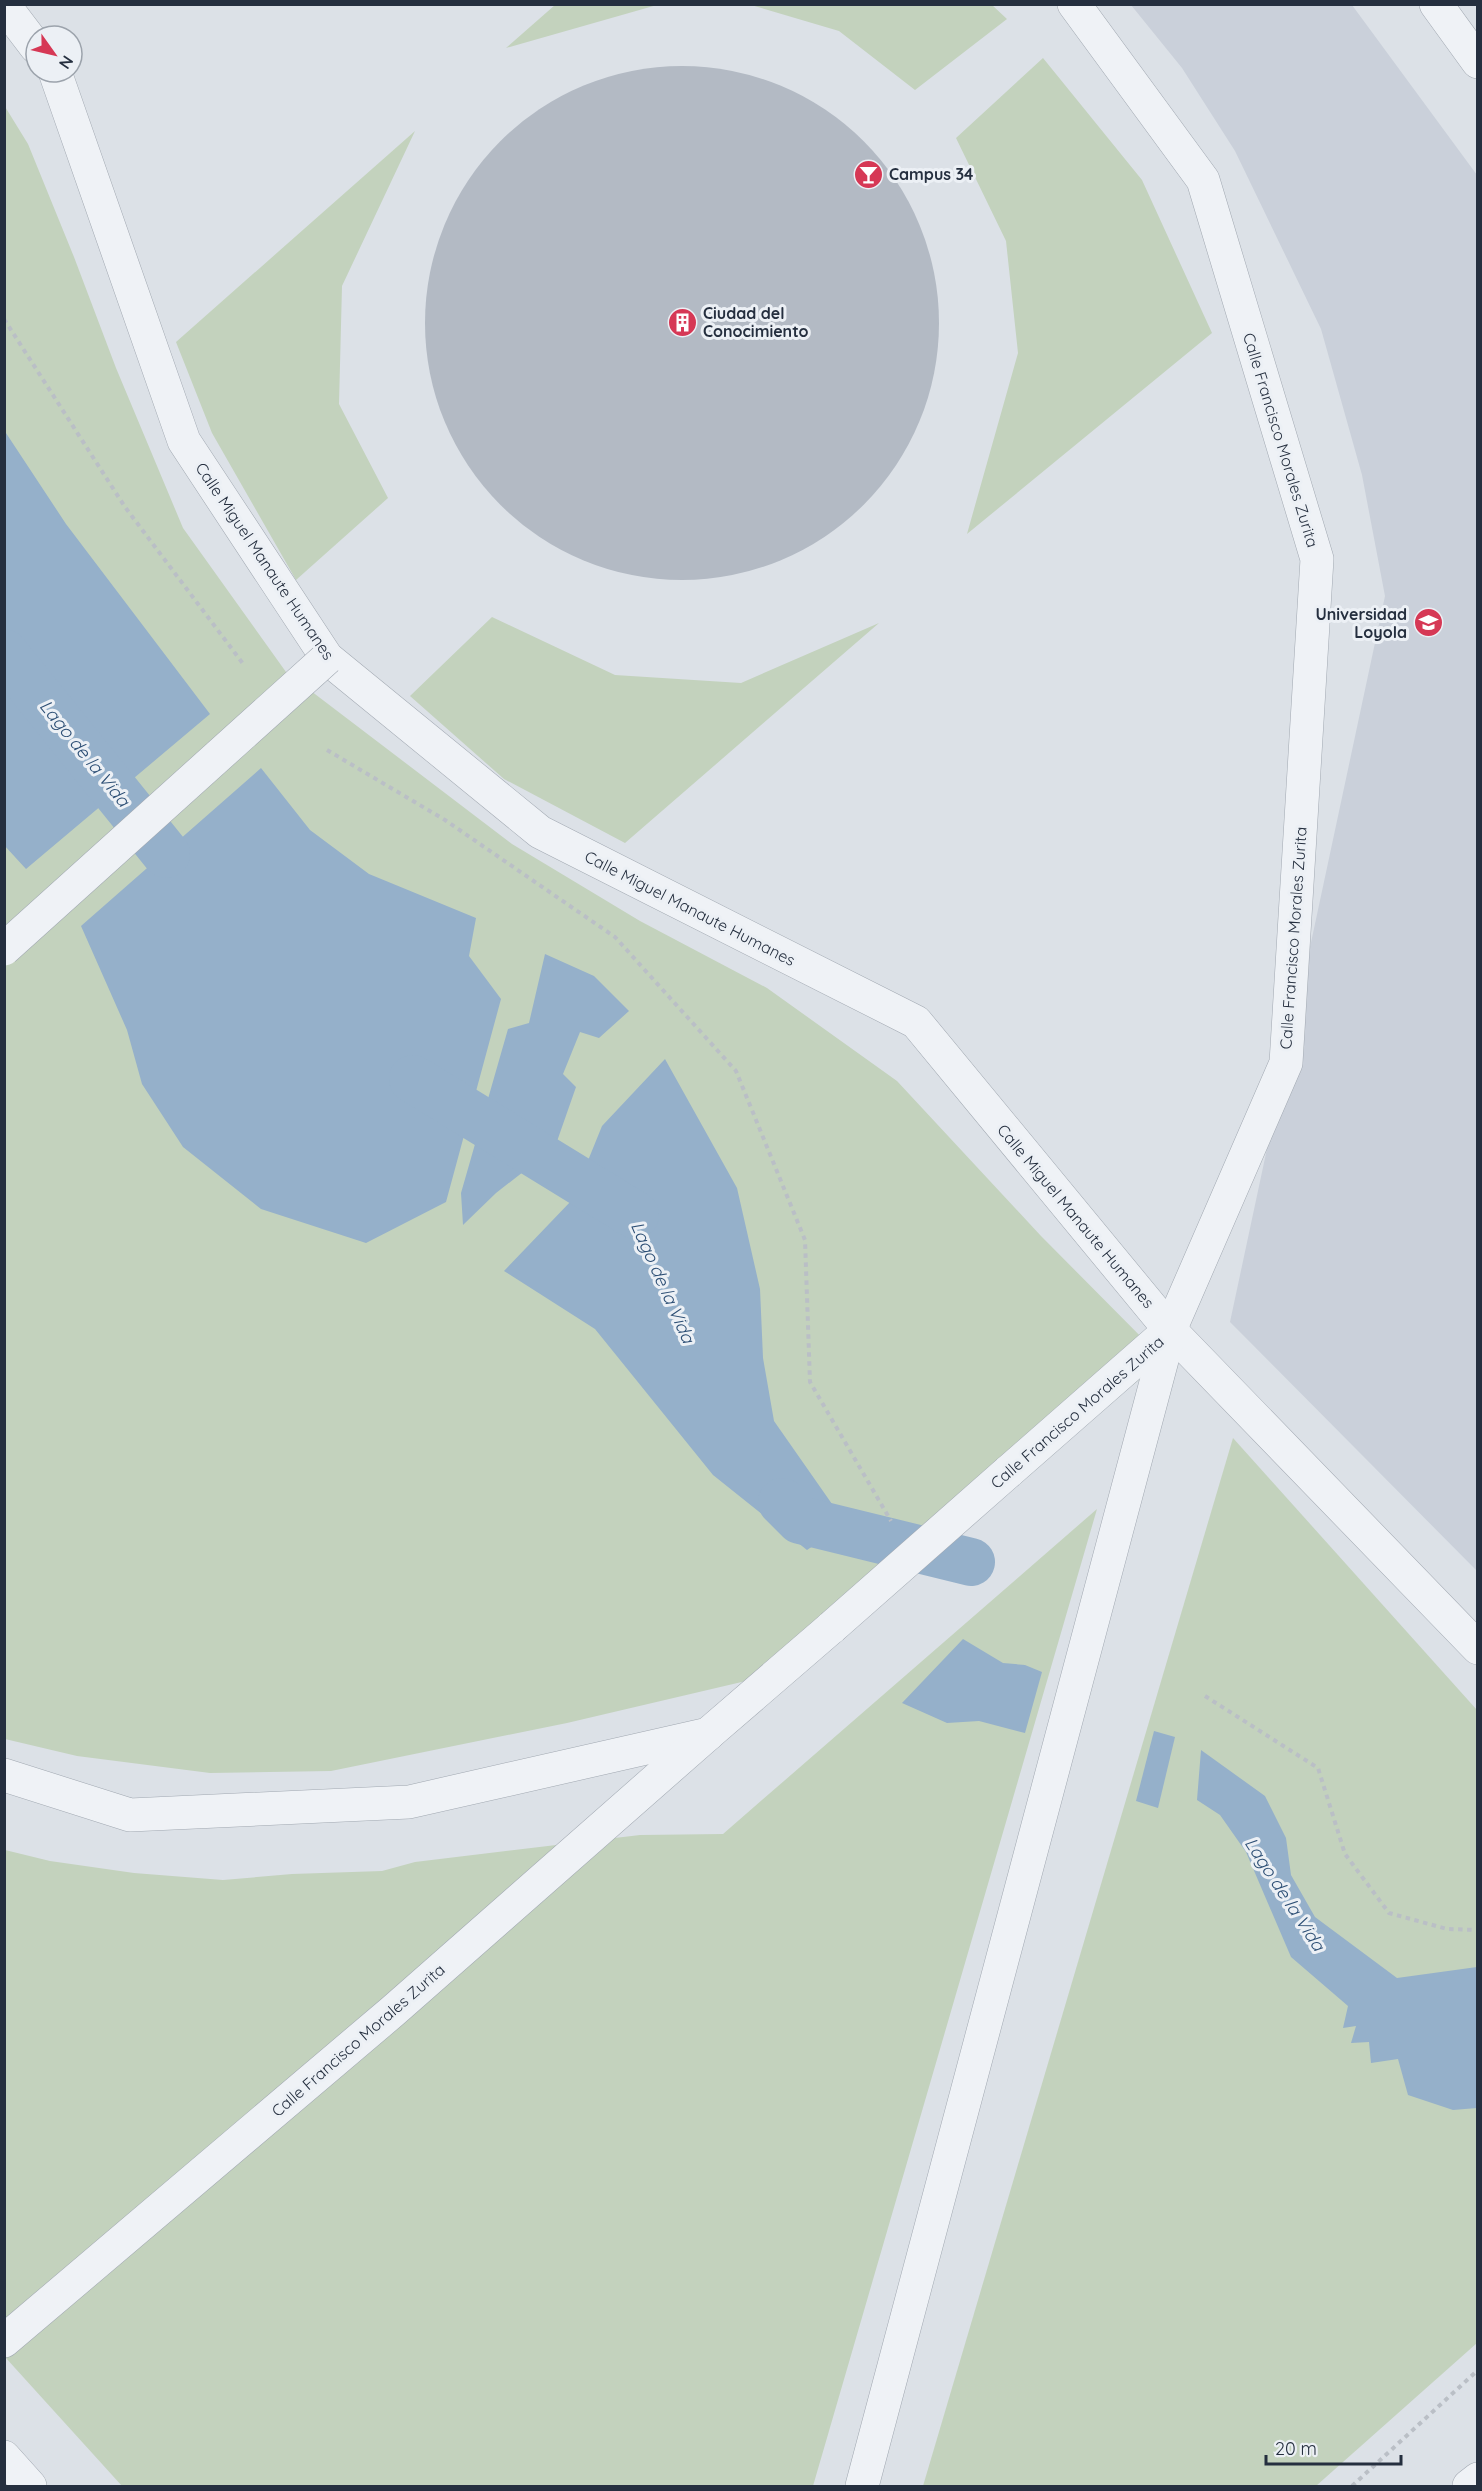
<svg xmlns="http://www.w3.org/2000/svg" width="1482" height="2491" font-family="Quicksand,sans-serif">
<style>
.built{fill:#cad0da}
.green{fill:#c3d2bd}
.water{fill:#95b0ca}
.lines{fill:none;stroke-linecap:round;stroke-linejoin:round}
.canal{stroke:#95b0ca;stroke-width:48}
.building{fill:#b3bac4}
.minor-casing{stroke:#a1a8b1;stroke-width:34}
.path{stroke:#babfc6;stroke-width:4;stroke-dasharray:4.5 4.5;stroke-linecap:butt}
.minor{stroke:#eff2f6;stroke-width:33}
.minor-bridge-casing{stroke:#a1a8b1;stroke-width:34;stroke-linecap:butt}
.minor-bridge{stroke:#eff2f6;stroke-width:33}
.labels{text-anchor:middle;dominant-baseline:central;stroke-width:6;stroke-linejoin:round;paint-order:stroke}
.poi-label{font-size:16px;font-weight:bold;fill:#252f3f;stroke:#ecf0f5;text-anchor:start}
.street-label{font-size:16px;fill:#252f3f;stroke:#ecf0f5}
.water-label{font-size:18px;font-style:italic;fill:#2d4f75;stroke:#ecf0f5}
</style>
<rect width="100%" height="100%" fill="#dce1e7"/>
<path class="built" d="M1131,5H1352L1477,175V1571L1230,1322L1385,596L1362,475L1321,329L1235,151L1182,68Z"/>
<g class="green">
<path d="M555,5V4L657,5L506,48Z"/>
<path d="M751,5H992L1007,19L915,90L839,31Z"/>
<path d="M1043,58L1142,180L1212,333L967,534L1018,353L1006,241L956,138Z"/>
<path d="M4,105L28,144L74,257L116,368L183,528L286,672L512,844L640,921L767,988L897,1081L1041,1236L1164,1360L767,1676L567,1723L331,1771L210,1773L77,1756L5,1739Z"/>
<path d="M415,131L342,286L339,404L388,498L296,580L212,433L176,342Z"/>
<path d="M492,617L615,675L741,683L879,623L625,843L504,779L410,696Z"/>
<path d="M1233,1438L1477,1710V2343L1316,2486H923Z"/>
<path d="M1097,1509L813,2486H122L5,2357V1850L50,1861L134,1873L223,1880L292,1874L382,1871L415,1862L640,1835L723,1834Z"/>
</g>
<g class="water">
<path d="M4,430L66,524L210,714L26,869L4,845Z"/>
<path d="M261,768L310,830L369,874L476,918L469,956L501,999L446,1202L366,1243L261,1209L183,1147L142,1084L127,1030L81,926Z"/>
<path d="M545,954L594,976L629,1011L599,1038L580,1032L563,1074L576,1087L555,1147L496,1193L463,1225L461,1193L508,1029L529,1023Z"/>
<path d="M665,1059L737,1188L760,1289L763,1358L774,1421L846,1524L807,1550L713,1475L595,1329L504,1271L572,1200L602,1126Z"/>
<path d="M963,1639L1003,1663L1025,1665L1042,1672L1025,1733L979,1721L947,1723L902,1703Z"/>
<path d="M1154,1731L1175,1737L1158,1808L1136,1801Z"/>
<path d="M1201,1750L1265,1796L1286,1838L1291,1875L1315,1917L1397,1978L1477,1967V2108L1453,2110L1408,2095L1398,2059L1371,2063L1369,2042L1351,2043L1356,2026L1343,2028L1348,2006L1291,1957L1246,1852L1220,1815L1197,1800Z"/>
</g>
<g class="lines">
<g class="canal">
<path d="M4,653L166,854"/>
<path d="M413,1079L635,1215"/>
<path d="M782,1502L800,1520L971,1562"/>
</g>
</g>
<circle class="building" cx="682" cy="323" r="257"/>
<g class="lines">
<defs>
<g id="minor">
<path d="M1436,4L1478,62"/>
<path d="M4,5L36,47"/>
<path d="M55,72L184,441L327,658L540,832L916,1022L1170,1330L1478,1648"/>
<path d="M1008,1472L1170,1330L1286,1063L1317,559L1203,180L1074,4"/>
<path d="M4,1775L130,1815L409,1802L708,1734L832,1627"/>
<path d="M4,2341L393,2011L708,1734"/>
<path d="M4,2457L30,2486"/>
<path d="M862,2486L1170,1330"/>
<path d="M1469,2486L1478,2479"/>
</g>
</defs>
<use href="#minor" class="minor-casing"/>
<g class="path">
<path d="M4,319L125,507L244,665"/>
<path d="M327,750L445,820L615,937L736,1071L805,1240L810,1382L891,1521"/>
<path d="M1205,1696L1318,1768L1345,1854L1389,1913L1447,1929L1478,1930"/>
<path d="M1352,2486L1478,2370"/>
</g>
<use href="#minor" class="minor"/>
<defs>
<g id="minor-bridge">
<path d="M4,949L327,658"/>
<path d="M832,1627L1008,1472"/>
</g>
</defs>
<use href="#minor-bridge" class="minor-bridge-casing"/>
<use href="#minor-bridge" class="minor-bridge"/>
</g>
<defs>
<symbol id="bar-disc" viewBox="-11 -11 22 22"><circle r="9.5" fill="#d63855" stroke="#ecf0f5"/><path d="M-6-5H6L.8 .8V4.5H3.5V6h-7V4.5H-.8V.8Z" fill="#fff"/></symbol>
<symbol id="building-disc" viewBox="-11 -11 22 22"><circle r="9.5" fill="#d63855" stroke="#ecf0f5"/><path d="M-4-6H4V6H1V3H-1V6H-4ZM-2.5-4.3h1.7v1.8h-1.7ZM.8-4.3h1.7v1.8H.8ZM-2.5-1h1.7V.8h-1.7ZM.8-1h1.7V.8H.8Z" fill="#fff"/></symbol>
<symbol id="university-disc" viewBox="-11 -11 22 22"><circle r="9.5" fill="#d63855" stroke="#ecf0f5"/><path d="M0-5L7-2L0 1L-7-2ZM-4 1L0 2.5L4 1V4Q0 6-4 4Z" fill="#fff"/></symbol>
</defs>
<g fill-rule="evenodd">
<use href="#bar-disc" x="852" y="158" width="33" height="33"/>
<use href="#building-disc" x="666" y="306" width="33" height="33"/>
<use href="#university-disc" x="1412" y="606" width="33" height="33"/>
</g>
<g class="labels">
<g class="poi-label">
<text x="889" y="174">Campus 34</text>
<text x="703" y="313">Ciudad del<tspan x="703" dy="18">Conocimiento</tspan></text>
<text x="1407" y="614" text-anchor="end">Universidad<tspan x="1407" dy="18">Loyola</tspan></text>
</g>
<g class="street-label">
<text transform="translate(1281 440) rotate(73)">Calle Francisco Morales Zurita</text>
<text transform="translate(265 561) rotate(56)">Calle Miguel Manaute Humanes</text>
<text transform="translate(690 908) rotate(27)">Calle Miguel Manaute Humanes</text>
<text transform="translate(1293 938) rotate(-86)">Calle Francisco Morales Zurita</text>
<text transform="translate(1076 1216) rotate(50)">Calle Miguel Manaute Humanes</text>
<text transform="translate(1077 1412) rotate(-41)">Calle Francisco Morales Zurita</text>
<text transform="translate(358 2040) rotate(-41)">Calle Francisco Morales Zurita</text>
</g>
<g class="water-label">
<text transform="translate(85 753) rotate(51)">Lago de la Vida</text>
<text transform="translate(663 1282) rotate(66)">Lago de la Vida</text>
<text transform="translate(1285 1894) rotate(57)">Lago de la Vida</text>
</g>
</g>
<rect width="1482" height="2491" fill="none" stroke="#252f3f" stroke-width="12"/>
<g transform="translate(54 54) rotate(124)"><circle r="28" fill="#ecf0f5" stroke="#9ca3ac" stroke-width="1.5"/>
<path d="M0-4.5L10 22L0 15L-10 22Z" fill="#d63855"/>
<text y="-9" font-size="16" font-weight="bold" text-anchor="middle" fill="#252f3f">N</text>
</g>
<path d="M1266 2455v9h135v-9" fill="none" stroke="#252f3f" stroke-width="3"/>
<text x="1275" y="2455" font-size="18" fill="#252f3f" stroke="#ecf0f5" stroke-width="4.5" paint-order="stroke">20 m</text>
</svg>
